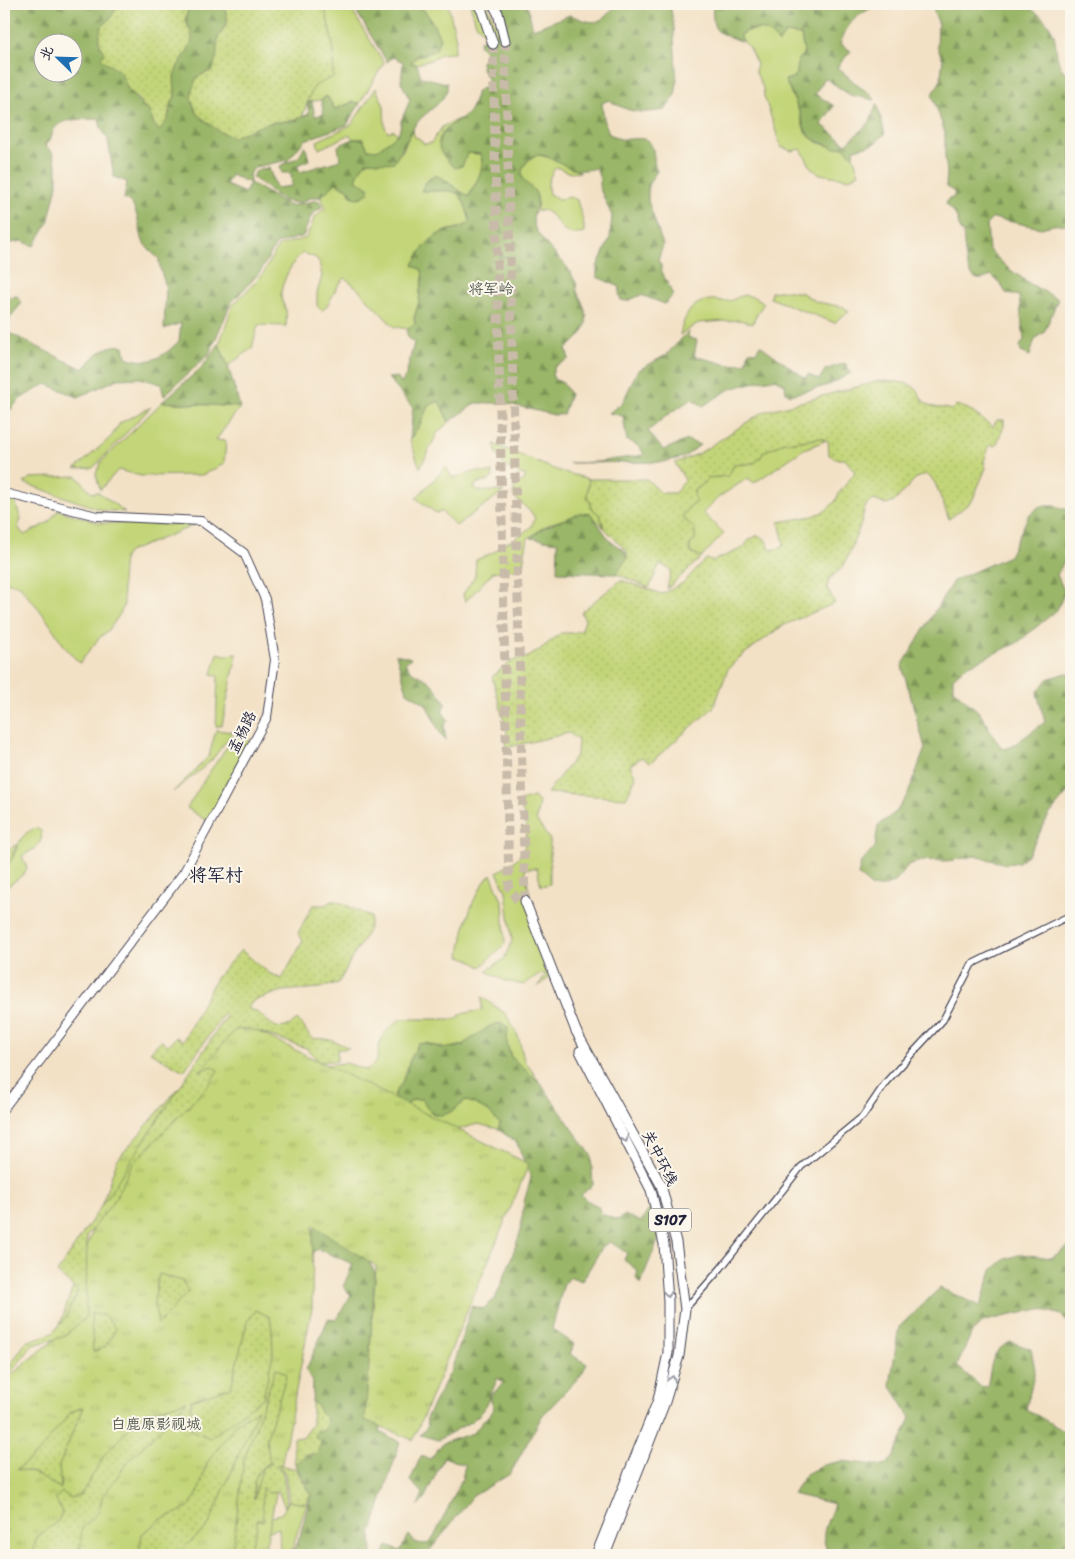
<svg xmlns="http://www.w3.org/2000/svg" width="1075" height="1559" font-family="Sriracha,'LXGW WenKai TC',sans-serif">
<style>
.grass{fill:#c3d578;stroke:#727c5a}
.forest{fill:url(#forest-firs);stroke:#5e6c52;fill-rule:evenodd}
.park{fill:url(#park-tufts);stroke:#727c5a}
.garden{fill:url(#garden-dots);stroke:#727c5a}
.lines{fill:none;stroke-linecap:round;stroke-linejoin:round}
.highway-tunnel{stroke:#c9bbaa;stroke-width:9;stroke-dasharray:9 4.5;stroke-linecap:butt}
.minor-casing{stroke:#413f50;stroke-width:8}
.major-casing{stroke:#413f50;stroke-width:10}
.highway-casing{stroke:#413f50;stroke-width:11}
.minor{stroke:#fff;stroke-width:5.5}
.major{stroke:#fff;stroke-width:8}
.highway{stroke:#fff;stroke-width:9}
.oneway{stroke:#9c9ca7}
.labels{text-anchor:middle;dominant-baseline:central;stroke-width:4;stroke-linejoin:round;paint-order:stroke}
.shield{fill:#fbf7ec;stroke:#636270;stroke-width:1}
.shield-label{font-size:14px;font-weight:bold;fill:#22223b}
.park-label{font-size:15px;fill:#52584d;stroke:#fbf7ec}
.street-label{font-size:15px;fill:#22223b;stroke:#fbf7ec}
.quarter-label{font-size:18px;fill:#22223b;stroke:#fbf7ec}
</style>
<defs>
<pattern id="forest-firs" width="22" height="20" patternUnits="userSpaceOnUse" patternTransform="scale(1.25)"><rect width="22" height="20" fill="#9ab668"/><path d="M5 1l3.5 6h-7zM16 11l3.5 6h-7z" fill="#7d9457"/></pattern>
<pattern id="park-tufts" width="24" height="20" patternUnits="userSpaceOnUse" patternTransform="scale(1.25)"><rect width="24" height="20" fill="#c3d578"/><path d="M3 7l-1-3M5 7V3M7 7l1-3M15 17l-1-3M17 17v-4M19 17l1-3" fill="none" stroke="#a7b769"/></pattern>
<pattern id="garden-dots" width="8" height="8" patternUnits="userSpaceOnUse" patternTransform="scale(1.25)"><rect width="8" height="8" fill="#c3d578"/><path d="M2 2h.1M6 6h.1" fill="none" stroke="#a7b769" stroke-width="1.8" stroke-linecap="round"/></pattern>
</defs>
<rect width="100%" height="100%" fill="#fbf7ec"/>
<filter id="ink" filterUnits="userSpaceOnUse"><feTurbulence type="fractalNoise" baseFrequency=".02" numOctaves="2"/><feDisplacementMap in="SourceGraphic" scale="10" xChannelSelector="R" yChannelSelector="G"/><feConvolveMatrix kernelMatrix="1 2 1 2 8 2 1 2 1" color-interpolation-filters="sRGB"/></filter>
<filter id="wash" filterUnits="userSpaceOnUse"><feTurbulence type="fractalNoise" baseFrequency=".0096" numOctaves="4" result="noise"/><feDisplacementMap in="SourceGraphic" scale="20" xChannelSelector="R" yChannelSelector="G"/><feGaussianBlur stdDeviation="1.12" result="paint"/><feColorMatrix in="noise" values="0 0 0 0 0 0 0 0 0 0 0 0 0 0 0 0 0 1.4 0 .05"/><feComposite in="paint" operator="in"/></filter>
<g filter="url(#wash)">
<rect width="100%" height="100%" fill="#f3e1c6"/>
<g class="grass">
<path d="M324,4H348L384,63L360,103L353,102L335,109L327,96L321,100L307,102L312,90L334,50Z"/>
<path d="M419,4H448L456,39L454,53L441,54L434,59L417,64L411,63L416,57L436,50L423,8Z"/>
<path d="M470,4H487L498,31L489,38L476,24Z"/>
<path d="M763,29L770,33L779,42L785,33L801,35L804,53L798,59L797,74L792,78L785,80C789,90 794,99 798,109C801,116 802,124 805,131C812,143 831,148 843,147L853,156L859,173L850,179L820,174L812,169L801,149L792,151L781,147L764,96L763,88L755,71L757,64L749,48L743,41L740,36L747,31Z"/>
<path d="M376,88L384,106L385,127L388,132L394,130L397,135L376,151L368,149L363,139H353L349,135L319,149L317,141L351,125Z"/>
<path d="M459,119L442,133L462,166L468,153L480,154C487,168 475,183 469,196L459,192L444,179L430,178L425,183L422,191C456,192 460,182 470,221C463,230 451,228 441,233C428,241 420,252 413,265L422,270L424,278L420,290L419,302L414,318L415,323L409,329L394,327L356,287L345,278C332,289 334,300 322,311L317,306V293L322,276L319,262L316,258L303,253C293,259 281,283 281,295C281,301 284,305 286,310C287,315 286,321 286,326L258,325L252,348L228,366L219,344L233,305L263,274L278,246L306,238L315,217L326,207L320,197L336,183L349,190L356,180L362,165L370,161L402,152L413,128L414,136L420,139L424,144L431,143L443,126Z"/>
<path d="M535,155C549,155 567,166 580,172L571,173L556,167C549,177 546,183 549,194L559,199L571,197L577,200C580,212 585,221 584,233C558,239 561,217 543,210L537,212C537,206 539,198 535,192C533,189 529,187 526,184C515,172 525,163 535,155Z"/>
<path d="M778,291H791L802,293L817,302L844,307L849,312L839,318L835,323L770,298L771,292Z"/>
<path d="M745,295L757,298L764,303L755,317L753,324L740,320L698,323L680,335C684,316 692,299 715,300C719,300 723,302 727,301C733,301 738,296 745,295Z"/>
<path d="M439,401L449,422L438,432L420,468L410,440L420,424L428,406Z"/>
<path d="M162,402L240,407L216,440L226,441L224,464L202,475L141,476L118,470L100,490L96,474L101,462Z"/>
<path d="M151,407L93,468L75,469L111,437L120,423Z"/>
<path d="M821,438L825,441L804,449L754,483L748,478L719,497L703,513L724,533L702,557L690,552V544L682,517L694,497V489L700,487L708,478L728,476L734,465L754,463L759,459L765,451L779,445L784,442H794Z"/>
<path d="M494,444L556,470L589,479L587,497L590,501L591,508L600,515L604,528L591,514C575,517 559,519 544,527C538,530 534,536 528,538L522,568L493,572L465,602L463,594L475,576L476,560L494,552L505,543L511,541L531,527L535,519L532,513L513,496L515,484L523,481L526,476C507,469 499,465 494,444Z"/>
<path d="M446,467L452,478L478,471L486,473L492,472L493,477L488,481L477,483L474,488L479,491H504L456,526L442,512L436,513L416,498Z"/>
<path d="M77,476L92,493L98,492L125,512L102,510L24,483L30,478Z"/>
<path d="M8,495L13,497L21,519L18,527L24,535L48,523L58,510L100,523L195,525L128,552L124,557L122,582L124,605L120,614L108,631L99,638L80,663C64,650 55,630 42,613C35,603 26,596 20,585L4,582V512Z"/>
<path d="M218,653L225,655L237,654L222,725L216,727L218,676L212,674Z"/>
<path d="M216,730L233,732L211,761L173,792L209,756Z"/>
<path d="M236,734L252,742L208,822L187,808L208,774Z"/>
<path d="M533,797L539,802L536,820L550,840V884L541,886L537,868H525L532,911L552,976L537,987L548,973L536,976L524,985L505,981L486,971L504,959L512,941L506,891L497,872C506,867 517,861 522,852C530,839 526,814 518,802Z"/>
<path d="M36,828L41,831C44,845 33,850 22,856L27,868L24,874L4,889V868C19,857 14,835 36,828Z"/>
<path d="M491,874L503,903L505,944L481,967L469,959L460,956C464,926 470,898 491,874Z"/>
<path d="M482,997L506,1014L518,1036L524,1060L541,1084L511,1057L507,1044L490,1026C463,1044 460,1054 426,1043L410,1060L402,1083L395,1093L400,1108L413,1100L422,1099L430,1111L461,1105L465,1100C481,1106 489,1110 500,1124L498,1129L478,1124L448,1132L314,1066L346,1063L366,1070C383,1061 375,1050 383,1036C386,1030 395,1024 400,1019H457L461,1014L482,1010Z"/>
<path d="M289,1501L299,1503H307L290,1555H280L279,1528L264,1533L263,1521L282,1513Z"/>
</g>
<g class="forest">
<path d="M4,4H122L118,6L110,19L101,27L105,52L102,59L120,72L129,91L143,106L148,109L154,124L169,115L170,106L175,96L174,76L178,66L188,50L191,31L185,20L189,6L193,4H224L228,21L218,38L217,53L213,70L197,77C182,115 205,121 233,137L262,125L275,122L292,121L309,114L307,102H312L315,116L324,114L321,100L327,96L335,109L353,102L360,103L347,125L305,140L288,160L255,167L249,174L250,183L231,175L226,185L245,193L250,183L290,206L318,200L323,206L312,214L303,236L276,244L260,272L231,303L209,354L164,396L161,384L140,378L118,379L78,397L46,384L20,399L4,417V298L17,296L22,303L10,317L5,331L64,360L84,369C95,355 106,343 124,346L126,357C150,366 162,358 179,341L181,323L164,329L166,288C164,278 159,270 159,259C154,254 145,247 143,241C139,231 138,201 124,199L127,182L114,177L108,140L101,128L99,119C86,120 64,117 55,128C50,135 53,140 45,145L53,153L57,168V185L48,223L34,246L21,241L11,243L4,242ZM42,42H72V72H42Z"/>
<path d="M352,4H419L430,18L440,38L436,50L416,57L411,63L417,64L421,77L447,83C450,101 424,112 415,125C407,137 404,149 394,162C370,166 367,150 356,180L369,187V192C363,197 359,200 351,196L348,189L336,183L320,197H313L298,203L284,201L252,177L257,170L269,168L276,188L292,186L291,173H282L280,166L299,157L305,145L309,160L297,165L300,172L340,160L338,146L353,139H363L368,149L377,150L397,135L400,129L401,121L410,100L401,82L403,62L393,57L387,62Z"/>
<path d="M499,4H525L528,8L533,29L570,15C596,25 598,26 617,4H670L674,27V39L677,82L675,96L665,110C641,114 629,113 609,100L602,103L604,119L609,134C613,135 617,138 620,139C631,141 647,133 652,147C655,156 653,163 657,171L648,185V201L663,245L658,261L661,265V270L673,295L665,304L641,295L627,301L621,300L619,294L620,287L597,277V267L610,238L612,216L600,189V179L596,168C589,170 580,171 573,169C563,166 545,151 534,156C530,157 526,162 524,166C516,183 532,183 536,194C541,207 529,213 535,228C541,240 557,256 566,266C570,270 573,278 576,283C577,287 576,290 578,294C592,320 589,330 566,349L569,359L555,366L552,375L555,380L562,382L570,394L563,414L554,415L505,403H476L449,422L439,401L428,406L420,424L410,440L413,408L388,378L397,377L401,384L406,375L414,343L409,339L406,331L415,323L414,318L419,302L420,290L423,278L422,270L413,265C420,252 427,240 441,233C451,228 463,230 470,221C460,183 455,192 421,191L425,183L435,175C448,180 456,190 469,196C475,183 487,168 480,154L468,153L462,166L455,168C435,150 432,138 455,122C459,119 466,116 468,113C473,107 475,97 477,91L485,87L489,82L482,68L481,62L488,54L480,46L479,41L489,38L507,24Z"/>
<path d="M713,4H816L813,20L818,4H878C855,18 850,18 840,44L851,51L837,67L860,87L872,95L875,100L850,95L825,78L815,94L834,106L821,124L846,144L869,123L877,104L885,134L874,144L855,149L853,156L843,147L834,148L813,139L809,135L805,130L799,110L785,80L792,78L797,74L798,59L804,53L801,35L785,33L779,43C767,29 757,24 740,35L743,41L742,42C717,31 711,35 713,4Z"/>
<path d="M931,4H1020C1035,10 1048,19 1054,35C1057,45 1055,59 1062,69C1064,71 1069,74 1071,76V228L1066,224L1053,225L1041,228L993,218L987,224L989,250L1009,269L1032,285L1058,299L1044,333L1038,336L1034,342L1030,356L1021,352L1020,346L1024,340L1019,296L1006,293L1001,284L991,275C964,293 965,248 963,232L960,231C958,219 955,211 946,204L948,199L953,198L955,193L946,186L947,172L945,157V133L932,94L940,82L943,59L937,47L938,22Z"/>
<path d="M688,332L689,338L697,340L694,356L729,365L746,363L749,351L756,352L760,345L805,378L808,374L819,380L825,370L845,363L851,373L829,385L790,395L786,392L785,384L775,379L759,381L730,389L703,406L692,399L670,413L648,431L663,450L687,440L700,445L684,457L663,462L569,463L597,462L644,455C641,447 635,443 627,441L623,416L609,413L623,402L637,371L666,355Z"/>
<path d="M219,344L228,366L240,407L162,402L201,368Z"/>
<path d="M1040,506H1055L1071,511V553L1067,555L1057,575L1065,592L1057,610L1017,643L965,667L953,678V689L979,712L1002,749L1011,747L1045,722L1037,693L1047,679L1066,673L1071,674V744L1069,791L1049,815L1029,853L1019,862L1006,864L975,856L948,861L922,860L908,865L895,882L883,887H872L858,875L861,862L875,847L878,825L896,812L908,794L925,748L902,666L953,581L1009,556L1029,515Z"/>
<path d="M580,513L591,514L611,542L624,550L627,558L617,574L557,572L558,542L531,538L543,528Z"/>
<path d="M396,654L411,658L405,663C415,678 421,674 431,683C437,689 441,696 446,703L442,711L448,720L444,726L446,740L442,737L426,704L407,692Z"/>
<path d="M500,1023L508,1028L507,1043L511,1057L541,1084L591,1155L593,1185L581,1195L586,1200L598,1206L601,1214L618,1220L625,1215L641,1222L650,1208L661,1218L664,1226L640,1284L636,1278L638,1271L624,1260L627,1253L610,1242L603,1246L582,1281L571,1277L564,1283L552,1329L574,1344L570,1354L587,1364L581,1375L542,1416L510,1474L473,1496L427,1554L383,1555L387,1546L400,1551L409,1535L415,1543L427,1544L434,1537L462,1479L465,1465L444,1457L423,1501L418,1506L423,1493L410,1481L421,1456L430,1459L443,1443L473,1433L494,1409L490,1397L503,1383L498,1378L483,1411L472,1421L438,1440L420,1435L428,1426L426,1418L451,1371L472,1306L483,1309L495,1299L510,1262L520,1233L524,1202L531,1178L517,1143L498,1129L500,1124C489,1110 481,1106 465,1100C458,1108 443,1120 432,1113C427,1110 425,1104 422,1099L413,1100L401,1108L392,1102L395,1093L402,1083L410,1060L418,1044L426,1043L441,1048L459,1047L490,1026Z"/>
<path d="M319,1225L360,1245L375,1273L367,1395L383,1411L379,1432L400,1442L371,1534L372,1555H291L300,1536L311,1494L295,1464C311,1450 323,1427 318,1406L312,1402L313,1382L306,1370L328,1319L336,1320L351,1295L343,1287L353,1264L318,1249L295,1262L280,1258Z"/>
<path d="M1071,1245V1327L1062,1315L1040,1309L984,1321L972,1332L957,1366L980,1386L987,1387C992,1367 989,1351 1011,1342L1031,1349L1035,1370L1026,1409L1071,1435V1555H829C818,1532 827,1526 834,1504L792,1494L806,1474L823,1465L842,1461L884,1466L893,1458L911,1418L890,1385L899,1327L940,1288L980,1306L992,1270L1005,1259L1022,1254L1051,1258Z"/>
</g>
<path class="park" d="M236,1021L529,1164L413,1440L365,1420L376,1266L313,1225L312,1308L264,1555H4V1381L55,1339L117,1160Z"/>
<g class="garden">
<path d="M122,4H193L189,6L185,20L191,31L192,40L188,50L178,66L174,76L175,96L170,106L168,119L159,131L154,124L148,109L143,106L138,98L129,91L120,72L101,59L105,52C97,44 99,37 101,27L110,19L118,6Z"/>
<path d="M224,4H324L334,50L333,77L316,85L312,90L302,117C292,121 284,121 274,122C260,125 246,132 233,137L220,132L197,114L191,98L192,90L197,77L213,70L217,53L218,38L228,21Z"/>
<path d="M879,381C890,382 909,380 917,390C920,394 921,400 926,403C935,410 943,406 952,410L957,405L968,409L993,427L997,420H1004V426L996,446L990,445L984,461L986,468L972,501L949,519L935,483L932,479L926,474L915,479L894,502L887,505L874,500L867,504L864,510L861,524L845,563L842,568L829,579L827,588L835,603L782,626L739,658L728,669L714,707L650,763L642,757L630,765L636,777L626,798L547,793L577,754L578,740L569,733L505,748L507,731L492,677L511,661L528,657L538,651L561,633H573L582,630L585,620L581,612L621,580L662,594L683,583L706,559L713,561L743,548L749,540L758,535L765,539L771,550L781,548L784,544L779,522L813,516L825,511L835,502L839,493L855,472L845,459H837L829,455L828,441L821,438L794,442H784L779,445L765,451L759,459L754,463L734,465L728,476L708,478L700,487L694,490V497L697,502L690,506L682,517L695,529V540L690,544V552L702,557L667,589L671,570L660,564L649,588L617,574L627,558V551L604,528L600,515L591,508L590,501L587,497L589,479H647L661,493H675L685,480L675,463L698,454L763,412Z"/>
<path d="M17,844L10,863L4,868V853Z"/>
<path d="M331,901H337L371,917C369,936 360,943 352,958C347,966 344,975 338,983L320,988L282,991L253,1001L248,1008C252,1010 258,1012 262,1016C275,1028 281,1033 297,1020C305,1026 305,1032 313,1039C328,1037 336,1042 349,1048L337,1050V1061L319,1062L306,1048L250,1029L235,1030L199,1072L211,1066L218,1070L207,1087L132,1165L114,1201L87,1236L86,1317L63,1337L33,1345L4,1381V1374L26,1342L52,1333L65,1319L78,1291L57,1273L227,1015L224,1014L184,1071L150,1052L161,1040L168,1045L176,1037L183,1041L216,978L241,950L269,973L282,979L303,941L298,933L313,905H325Z"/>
<path d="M159,1274L182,1281L189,1291L158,1324L154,1302Z"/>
<path d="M256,1310L270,1317L272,1330L273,1354L263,1398L210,1438L191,1430V1400L231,1387L247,1322Z"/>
<path d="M91,1313L105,1316L116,1329L105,1347L93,1352Z"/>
<path d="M276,1368L287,1374L266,1440L270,1462C253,1471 254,1482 254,1499L262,1468L271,1463L283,1473L287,1502L285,1507L278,1491L268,1493L262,1487L263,1521L257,1519V1527L248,1555H232L244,1460Z"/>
<path d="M187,1401L127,1463L102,1497L99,1512L82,1528L80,1550L60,1555H33L36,1538L58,1521L62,1512L55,1498L62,1492L71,1498L81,1495L105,1454L144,1413Z"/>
<path d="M312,1402L318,1406L320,1413L326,1417L327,1424L323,1431L317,1430L315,1437L321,1443L317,1454H306L295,1464L293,1446L294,1438L303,1437L312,1424Z"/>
<path d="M83,1407L59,1466L61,1489L34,1473L17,1469L37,1454L71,1412Z"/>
<path d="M258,1409L208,1527L175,1555H139L142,1534L160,1520L188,1508L198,1493L207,1463L236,1424Z"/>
<path d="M277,1464L296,1469L311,1494L307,1503H299L289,1501L285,1473Z"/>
</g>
</g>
<g filter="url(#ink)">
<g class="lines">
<g class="highway-tunnel">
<path d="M505,41L525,901"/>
<path d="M493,44L509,888L520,903"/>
</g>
<defs>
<path id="minor" d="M685,1309L721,1268L801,1167L863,1116L886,1082L943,1020L972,964L1071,915"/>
<path id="major" d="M4,493L97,516L201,521L244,553L265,599L275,660L267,717L184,872L4,1108"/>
<g id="highway">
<path d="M478,4L482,11L493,44"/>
<path d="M493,4L498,13L505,41"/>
<path d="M525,901L576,1031L661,1185L676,1242L685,1309L679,1356L665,1402L605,1555"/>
<path d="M580,1051L651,1190L664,1244L668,1301V1353L658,1400L596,1555"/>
</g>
</defs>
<use href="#minor" class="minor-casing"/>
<use href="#major" class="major-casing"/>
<use href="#highway" class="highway-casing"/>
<use href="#minor" class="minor"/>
<use href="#major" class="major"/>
<use href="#highway" class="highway"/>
</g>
<defs><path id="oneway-chevron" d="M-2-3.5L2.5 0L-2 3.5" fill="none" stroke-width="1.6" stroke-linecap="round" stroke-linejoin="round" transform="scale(1.25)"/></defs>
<g class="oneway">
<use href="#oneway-chevron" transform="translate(625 1139) rotate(63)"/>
<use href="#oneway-chevron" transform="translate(668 1294) rotate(86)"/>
<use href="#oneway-chevron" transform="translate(672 1379) rotate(-74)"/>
</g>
</g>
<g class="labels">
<rect class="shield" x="649" y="1208.5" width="42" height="23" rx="4"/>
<g class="shield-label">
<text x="670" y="1220">S107</text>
</g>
<g class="park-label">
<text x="491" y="289">将军岭</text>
<text x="156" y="1424">白鹿原影视城</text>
</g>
<g class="street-label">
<text transform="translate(242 732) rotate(-64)">孟杨路</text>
<text transform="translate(660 1158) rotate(63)">关中环线</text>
</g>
<g class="quarter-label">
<text x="216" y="875">将军村</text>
</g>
</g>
<rect width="1075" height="1559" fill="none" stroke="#fbf7ec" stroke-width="20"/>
<g transform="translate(58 58) rotate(293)"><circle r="24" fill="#fbf7ec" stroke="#a4a2a5"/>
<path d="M0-4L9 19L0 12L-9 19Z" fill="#1f6fb2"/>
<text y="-8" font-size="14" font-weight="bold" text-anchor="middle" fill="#22223b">北</text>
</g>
</svg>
